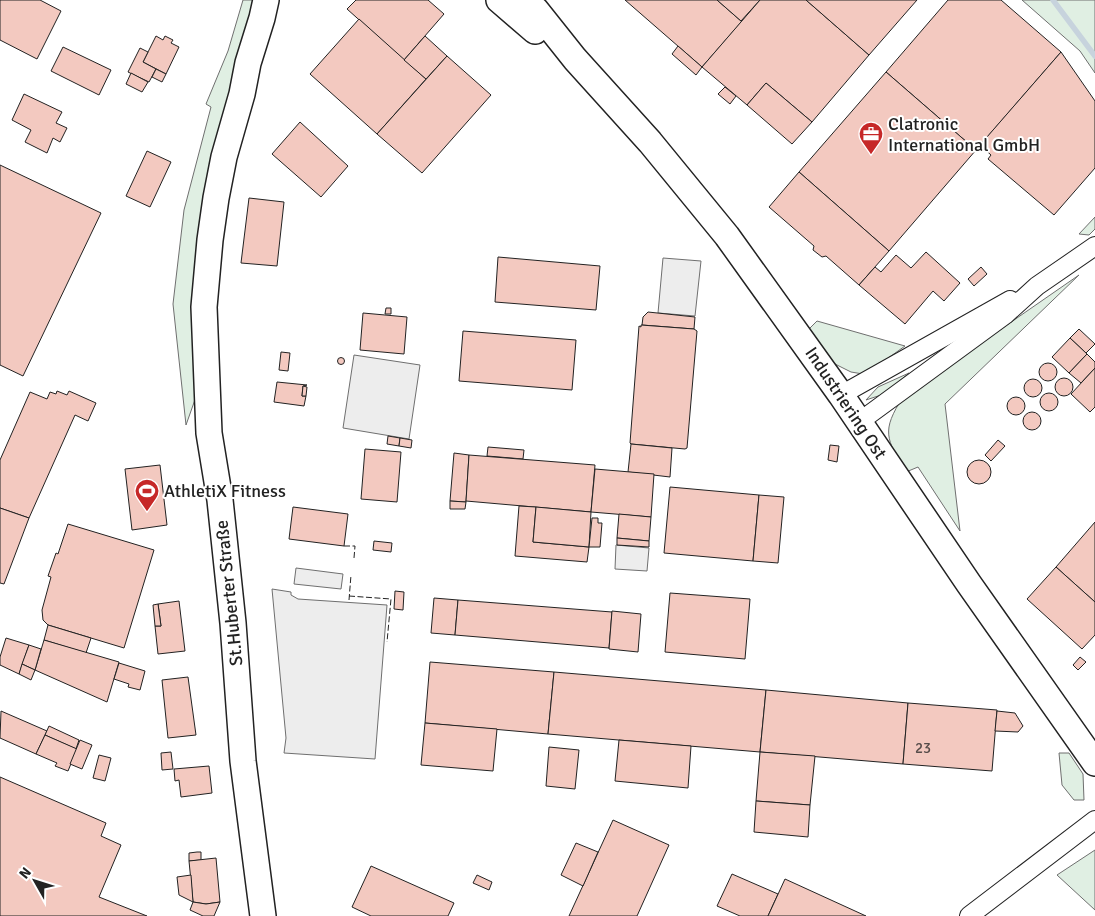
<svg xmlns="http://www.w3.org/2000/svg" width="1095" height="916" font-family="Signika,sans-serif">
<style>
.green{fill:#e0efe3;stroke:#6f6f6f}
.parking{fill:#ededed;stroke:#6f6f6f}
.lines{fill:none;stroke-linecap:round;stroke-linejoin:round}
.stream{stroke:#c7d3dd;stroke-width:5.5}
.building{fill:#f3c9c0;stroke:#222}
.street-casing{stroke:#222;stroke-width:20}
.secondary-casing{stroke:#222;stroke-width:28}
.street{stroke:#fff;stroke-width:18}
.secondary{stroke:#fff;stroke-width:25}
.fence{stroke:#222;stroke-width:1;stroke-dasharray:6 2.5;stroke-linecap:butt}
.labels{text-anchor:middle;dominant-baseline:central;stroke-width:4;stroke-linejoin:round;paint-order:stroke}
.number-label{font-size:15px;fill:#564c4a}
.poi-label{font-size:18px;fill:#222;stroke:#fff;text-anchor:start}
.street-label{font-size:18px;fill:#222;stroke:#fff}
</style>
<rect width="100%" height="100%" fill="#fff"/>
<g class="green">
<path d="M243,0H257L197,394L186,425L173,304L184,210L211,107L206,104L228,51Z"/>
<path d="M1022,0H1095V73L1080,51Z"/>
<path d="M1095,217V229L1089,235L1079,234Z"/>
<path d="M1079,275L945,404L960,531L918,467L906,472C886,439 881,431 903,397Z"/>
<path d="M817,321L905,346L877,366L863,374L851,372L831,362L809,329Z"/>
<path d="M909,373L884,394L866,400L878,387Z"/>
<path d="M1059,753H1069L1083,774L1084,800H1074L1062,785Z"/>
<path d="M1095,850V910L1057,875Z"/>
</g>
<g class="parking">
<path d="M663,258L701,261L695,316L658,313Z"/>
<path d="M354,355L420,365L409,439L343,428Z"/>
<path d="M616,545L649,548L647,571L615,569Z"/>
<path d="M296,568L343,574L341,589L294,584Z"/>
<path d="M272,589L291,592V595L298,599L387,605L375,759L284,753L286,738Z"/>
</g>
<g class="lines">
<path class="stream" d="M1053,0L1095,56"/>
</g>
<g class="building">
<path d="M0,0H40L61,11L37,59L0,40Z"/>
<path d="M356,0H428L444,14L404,60L347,9Z"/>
<path d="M625,0H717L741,21L749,10L751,11L702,67Z"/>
<path d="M717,0H760L741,21Z"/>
<path d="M760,0H806L869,55L812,122L766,83L747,105L702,67Z"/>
<path d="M806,0H917L869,55Z"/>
<path d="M948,0H1001L1061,52L976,150L886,72Z"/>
<path d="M359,19L426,79L377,134L310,74Z"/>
<path d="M156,36L163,40L165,36L173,40L171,43L179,47L166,74L143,62Z"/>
<path d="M425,36L447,56L426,79L404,60Z"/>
<path d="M678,46L702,67L696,75L672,54Z"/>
<path d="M63,47L111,70L99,95L51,71Z"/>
<path d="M140,48L148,52L143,62L156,69L149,82L128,72Z"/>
<path d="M1061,52L1095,101V168L1054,215L988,159L991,155L980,145Z"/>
<path d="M447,56L491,95L422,173L377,134Z"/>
<path d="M156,69L166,74L162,82L152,77Z"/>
<path d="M886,72L976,150L889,251L799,172Z"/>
<path d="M131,73L148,82L142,92L126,84Z"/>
<path d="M766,83L812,122L792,144L747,105Z"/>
<path d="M725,87L736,96L730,104L718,94Z"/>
<path d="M24,94L62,112L56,123L67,128L60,142L53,138L47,153L25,142L31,130L12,120Z"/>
<path d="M300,122L348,166L321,197L272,154Z"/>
<path d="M147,151L171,162L150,207L126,196Z"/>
<path d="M0,165L101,213L23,376L0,365Z"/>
<path d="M799,172L889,251L859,285L826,256L822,257L813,250L814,246L769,207Z"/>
<path d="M249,198L284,202L277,266L241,263Z"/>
<path d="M926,252L960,283L944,301L933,291L905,324L859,285L875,267L881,272L896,255L911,268Z"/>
<path d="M498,257L600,266L596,310L495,302Z"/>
<path d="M981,267L987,274L974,286L968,279Z"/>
<path d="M386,308H391V314H385Z"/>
<path d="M648,312L695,317L694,329L642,325L643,317Z"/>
<path d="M363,313L407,317L404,354L360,350Z"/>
<path d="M641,325L694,329L697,331L687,448L685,449L631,444L630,443L639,326L641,327Z"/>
<path d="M1079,329L1095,344L1086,353L1070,338Z"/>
<path d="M463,331L576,340L572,390L459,381Z"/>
<path d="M1070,338L1087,354L1069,373L1052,357Z"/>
<path d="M281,352L290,353L288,371L279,370Z"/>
<path d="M1087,354L1095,362V368L1081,383L1069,373Z"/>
<circle cx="341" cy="361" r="3.5"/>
<circle cx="1048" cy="372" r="9"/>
<path d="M1095,368V407L1090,412L1071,394Z"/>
<circle cx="1064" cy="387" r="9"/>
<circle cx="1033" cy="388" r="9"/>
<path d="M277,382L307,385L303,386L302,396H306L304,406L274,402Z"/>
<path d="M303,386L307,387L306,396H302Z"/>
<path d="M57,391L67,395L69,391L96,403L88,421L75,415L29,518L0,508V460L30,392L47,399L50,392L56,394Z"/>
<circle cx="1049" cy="402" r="9"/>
<circle cx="1016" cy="406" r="9"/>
<circle cx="1032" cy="421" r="9"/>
<path d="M388,436L400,438L399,446L387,444Z"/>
<path d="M400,438L412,440L411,448L399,446Z"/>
<path d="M998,440L1005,446L991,461L985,455Z"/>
<path d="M631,444L672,448L670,477L628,472Z"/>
<path d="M830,445L839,446L837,462L828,460Z"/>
<path d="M488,447L524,450L523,459L487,456Z"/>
<path d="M365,449L401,452L397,502L361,499Z"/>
<path d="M454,453L469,455L466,502L450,501Z"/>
<path d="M469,455L595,465L591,512L466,501Z"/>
<circle cx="979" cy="472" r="12"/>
<path d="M160,465L167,525L132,530L125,469Z"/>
<path d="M595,469L654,474L651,517L591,512Z"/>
<path d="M670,487L759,495L753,561L664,553Z"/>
<path d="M759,495L784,497L778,563L753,561Z"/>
<path d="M450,501L466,502L465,509H450Z"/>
<path d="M519,506L536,507L533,542L589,547L587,562L515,556Z"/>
<path d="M293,507L348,514L344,546L289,539Z"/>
<path d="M536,507L591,512L589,547L533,542Z"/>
<path d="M0,508L29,518L4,584L0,583Z"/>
<path d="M619,514L651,517L649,541L617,538Z"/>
<path d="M592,518H598V523H602L600,547H589Z"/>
<path d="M1095,522V602L1056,567Z"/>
<path d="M68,524L154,550L124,648L48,625L43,620L42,610L51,577L48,576L56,553L58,554Z"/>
<path d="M617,538L649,541V547L617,545Z"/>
<path d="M374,541L392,543L391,552L373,550Z"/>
<path d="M1056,567L1095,602V635L1082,649L1027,599Z"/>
<path d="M395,591L404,592L403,610L394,609Z"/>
<path d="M670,593L750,599L745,659L665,652Z"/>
<path d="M434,598L458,600L455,635L431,633Z"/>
<path d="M458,600L612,612L609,648L455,635Z"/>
<path d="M179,601L185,651L158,654L155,626H161L158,604Z"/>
<path d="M158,604L161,626H155L153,605Z"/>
<path d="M612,611L641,614L638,652L609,649Z"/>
<path d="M48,625L91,638L86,653L44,640Z"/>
<path d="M6,638L29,645L19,674L0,665V657Z"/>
<path d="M44,640L119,662L107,702L35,670Z"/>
<path d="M29,645L41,649L35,670L22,664Z"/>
<path d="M1080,657L1086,662L1078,670L1073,665Z"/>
<path d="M430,662L554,672L548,734L425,723Z"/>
<path d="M119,663L145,671L140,690L128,687L129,684L114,679Z"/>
<path d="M22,664L35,670L31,680L19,674Z"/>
<path d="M554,672L766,690L760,752L548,734Z"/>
<path d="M188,677L196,735L168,738L162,680Z"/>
<path d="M766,690L908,703L903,764L760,752Z"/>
<path d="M908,703L997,710L992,771L903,764Z"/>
<path d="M1,711L47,731L36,754L0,738Z"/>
<path d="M997,711L1015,713L1023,726L1018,732L995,731Z"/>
<path d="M425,723L497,729L493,771L421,765Z"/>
<path d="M49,726L79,740L76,749L45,735Z"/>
<path d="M45,735L77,749L68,771L55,766L57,763L36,754Z"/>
<path d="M80,740L92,745L82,769L70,764Z"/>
<path d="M619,740L691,746L688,788L615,781Z"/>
<path d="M549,747L579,750L575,789L546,786Z"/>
<path d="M171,752L173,769L162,770L161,753Z"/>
<path d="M760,752L815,756L810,805L756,801Z"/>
<path d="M99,755L111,758L105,781L93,778Z"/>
<path d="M209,766L212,793L181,797L179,780L175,781L174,769Z"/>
<path d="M0,777L106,823L101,836L121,845L99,897L147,916H0Z"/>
<path d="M756,801L810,805L808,837L754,832Z"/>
<path d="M613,820L669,845L637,916H569Z"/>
<path d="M576,843L598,852L583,886L561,875Z"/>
<path d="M197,852H201V860L189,861V853Z"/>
<path d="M216,858L220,902L206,904L193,902L189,861Z"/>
<path d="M371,866L454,903L448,916H371L352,907Z"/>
<path d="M732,874L778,894L768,916H740L717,906Z"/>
<path d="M191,875L193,902L179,895L177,877Z"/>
<path d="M477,875L492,882L489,890L473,883Z"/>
<path d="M785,879L866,916H768Z"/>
<path d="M193,902L206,904L220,902L214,916H203L190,910Z"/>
</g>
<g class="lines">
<defs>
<g id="street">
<path d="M841,395L1010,300"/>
<path d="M859,422L1005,315L1037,286L1095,246"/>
<path d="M969,916L1095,820"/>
</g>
<g id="secondary">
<path d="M499,0L535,31"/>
<path d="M525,0L536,10L575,59L650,142L727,236L841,395L969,584L1095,763"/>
<path d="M263,916L243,761L233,623L220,500L209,433L204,307L210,240L216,198L224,157L242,94L248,63L262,18L266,0"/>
</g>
</defs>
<use href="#street" class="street-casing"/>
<use href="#secondary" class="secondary-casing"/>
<use href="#street" class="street"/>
<use href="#secondary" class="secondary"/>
<g class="fence">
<path d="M344,546H355L354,558"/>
<path d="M349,596L391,599L387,642"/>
<path d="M349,600L351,575"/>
</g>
</g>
<defs>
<symbol id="office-pin" viewBox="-11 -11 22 30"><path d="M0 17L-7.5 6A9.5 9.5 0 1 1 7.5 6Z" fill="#c62828" stroke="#fff"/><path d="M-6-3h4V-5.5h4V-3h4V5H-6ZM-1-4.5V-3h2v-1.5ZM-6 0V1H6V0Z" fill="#fff"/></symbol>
<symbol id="stadium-pin" viewBox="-11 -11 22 30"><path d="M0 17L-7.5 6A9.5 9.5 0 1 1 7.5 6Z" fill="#c62828" stroke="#fff"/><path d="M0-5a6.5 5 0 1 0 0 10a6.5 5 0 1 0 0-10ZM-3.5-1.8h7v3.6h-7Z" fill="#fff"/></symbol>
</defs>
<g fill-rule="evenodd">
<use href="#office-pin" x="857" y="120" width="28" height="38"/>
<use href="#stadium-pin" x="133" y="477" width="28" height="38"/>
</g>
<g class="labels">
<g class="number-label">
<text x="923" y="748">23</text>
</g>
<g class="poi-label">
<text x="888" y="124">Clatronic<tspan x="888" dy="21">International GmbH</tspan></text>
<text x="164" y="491">AthletiX Fitness</text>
</g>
<g class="street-label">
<text transform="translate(846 403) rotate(56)">Industriering Ost</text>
<text transform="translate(229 593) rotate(-96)">St.Huberter Straße</text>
</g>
</g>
<g transform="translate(35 881) rotate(309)" stroke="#ffffff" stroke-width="4" paint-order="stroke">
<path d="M0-4L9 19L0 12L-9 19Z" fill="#222222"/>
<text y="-8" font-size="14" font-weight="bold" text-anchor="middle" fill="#222222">N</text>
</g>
</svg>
